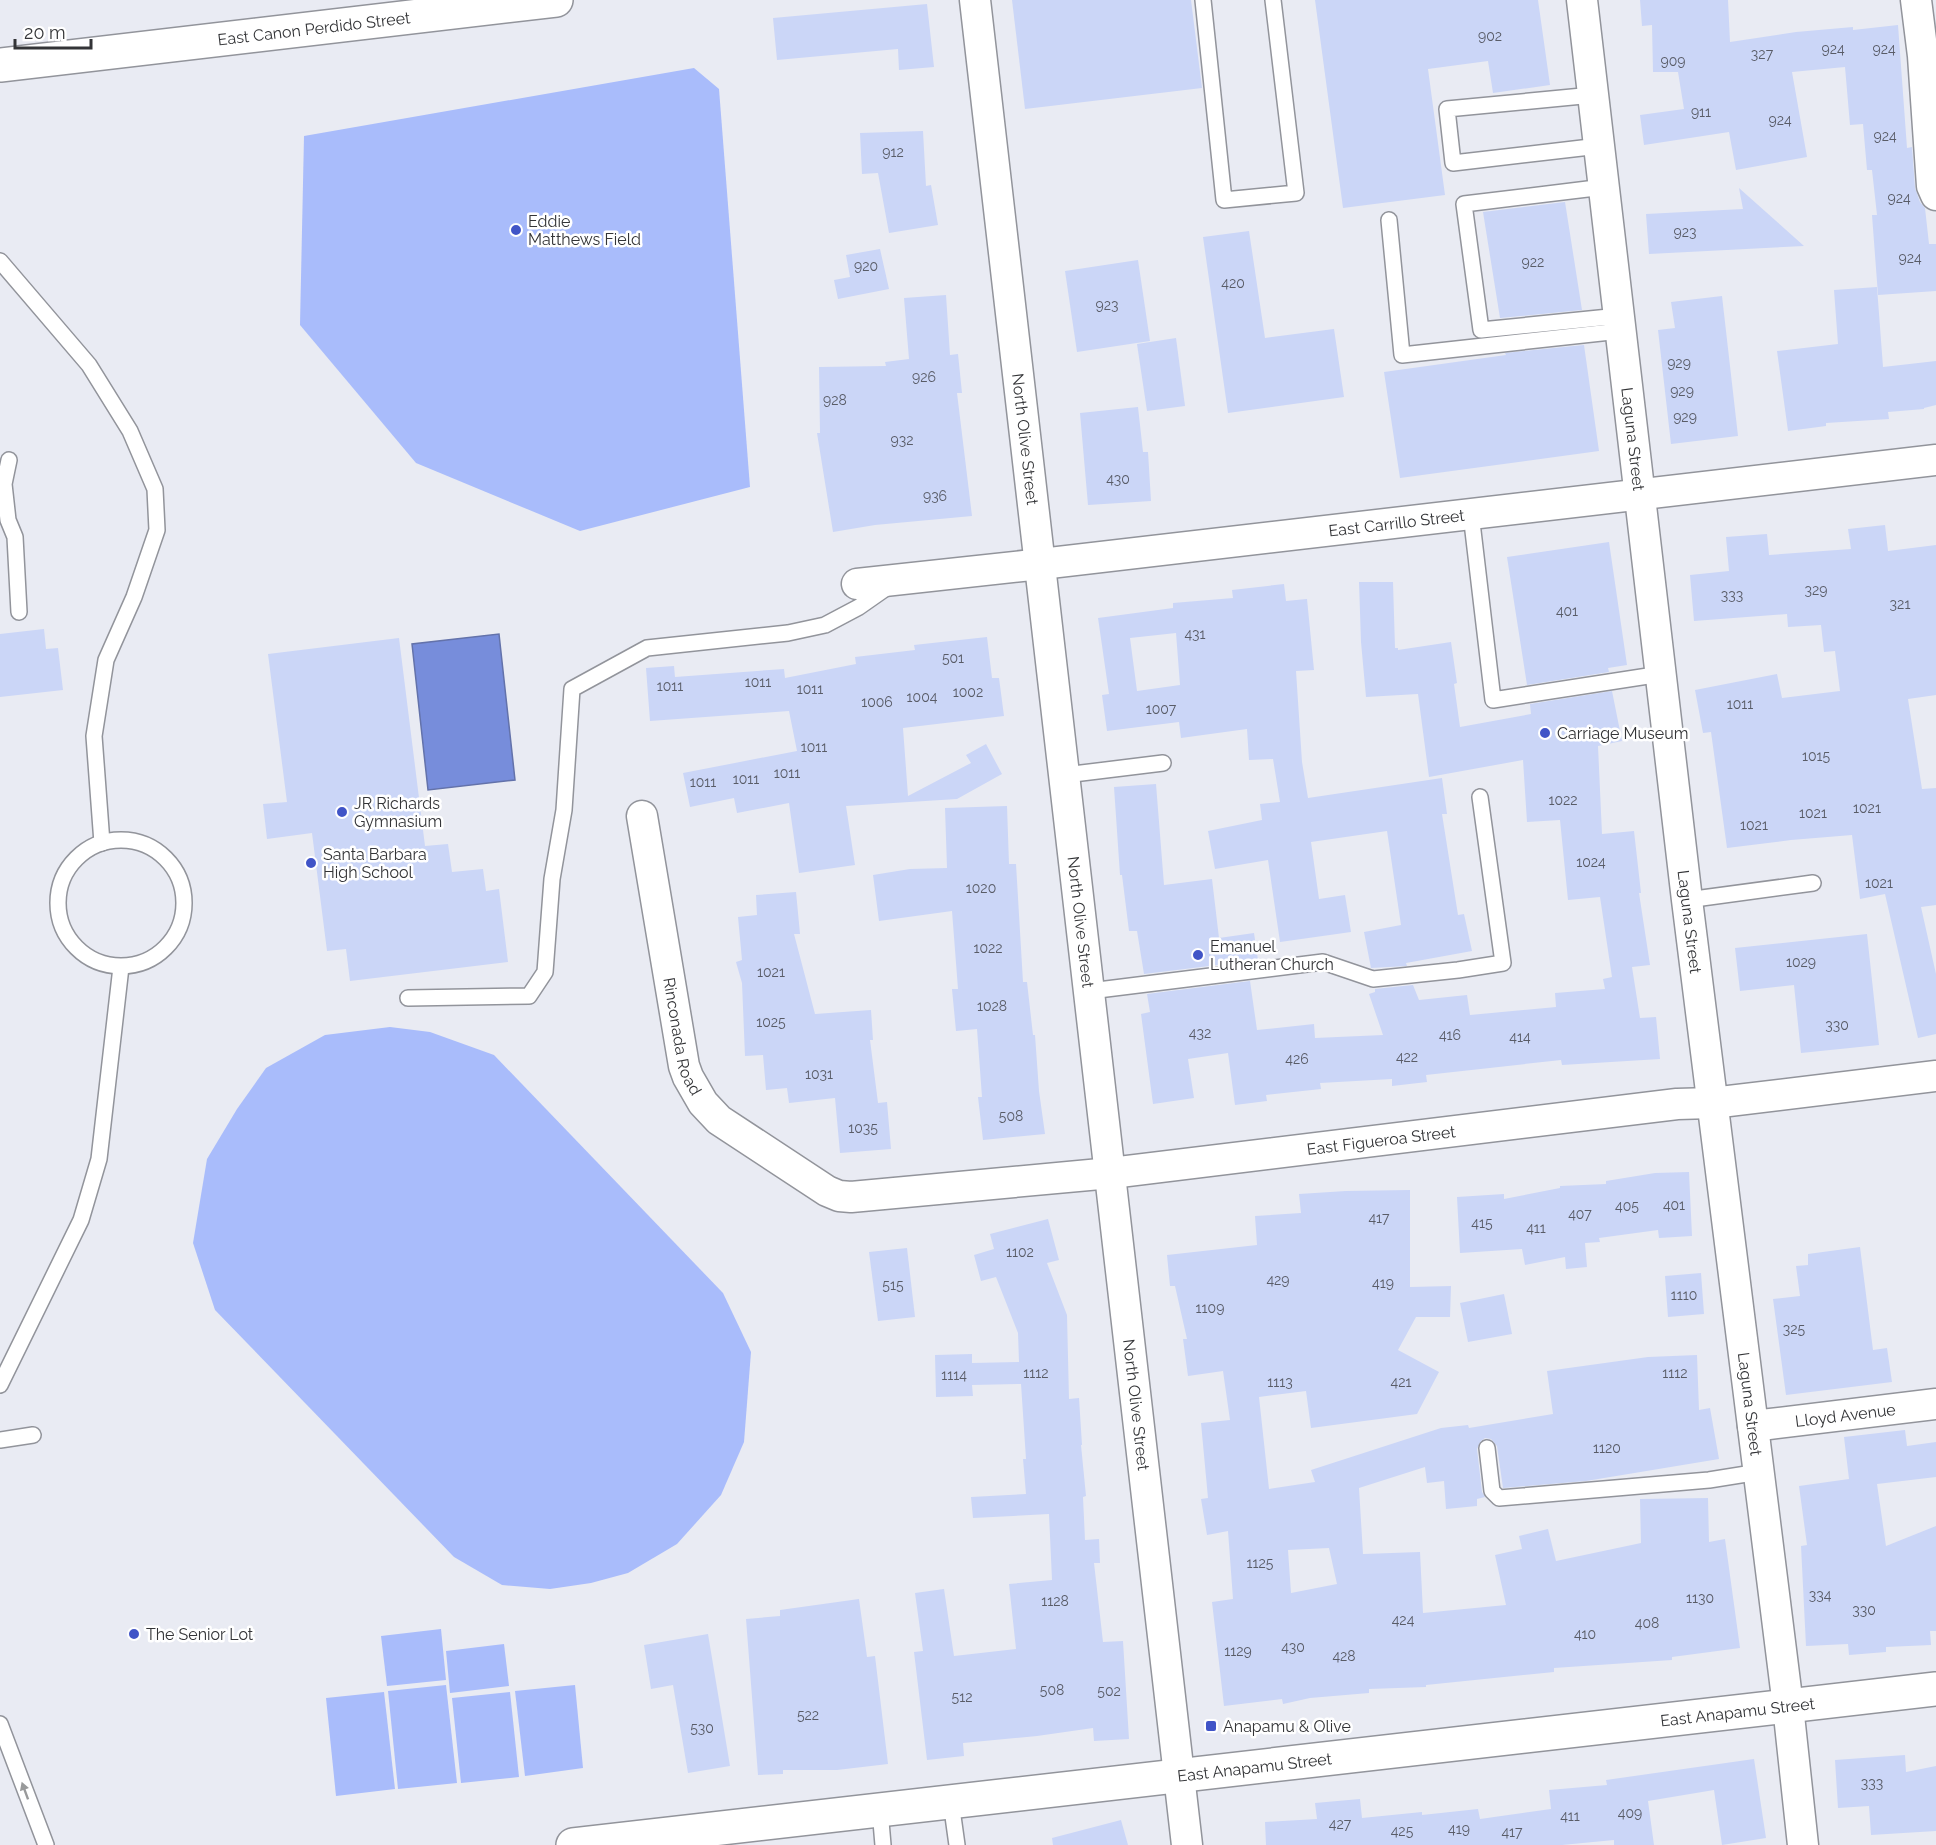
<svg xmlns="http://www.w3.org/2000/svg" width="1936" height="1845" font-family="Raleway,sans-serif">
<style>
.green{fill:#a9bcfb}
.water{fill:#778ddb;stroke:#6372aa;stroke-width:1.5}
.building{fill:#cbd6f7;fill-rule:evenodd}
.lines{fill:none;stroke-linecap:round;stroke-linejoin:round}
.lane-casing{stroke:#92949b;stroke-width:18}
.street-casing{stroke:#92949b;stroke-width:33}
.secondary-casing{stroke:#92949b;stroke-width:36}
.lane{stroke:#fff;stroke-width:15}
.street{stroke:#fff;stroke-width:30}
.secondary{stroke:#fff;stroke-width:33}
.oneway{fill:#999a9b}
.poi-dot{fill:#4054c7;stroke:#fff;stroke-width:2}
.labels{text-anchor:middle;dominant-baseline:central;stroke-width:5;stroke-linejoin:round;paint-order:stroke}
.number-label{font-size:14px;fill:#595c67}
.street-label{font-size:16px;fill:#333437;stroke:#fff}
.poi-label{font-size:16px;fill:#333437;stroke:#fff;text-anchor:start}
</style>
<rect width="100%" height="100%" fill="#e9ebf3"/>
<g class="green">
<path d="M694,68L719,89L750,487L580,531L416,463L300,325L304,136Z"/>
<path d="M390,1027L430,1032L494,1055L723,1293L751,1352L744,1442L721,1495L677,1544L628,1573L591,1583L550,1589L502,1585L454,1557L215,1310L193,1243L207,1159L237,1109L266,1068L325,1035Z"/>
<path d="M441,1629L446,1680L387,1686L381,1636Z"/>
<path d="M504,1644L509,1686L450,1693L446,1651Z"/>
<path d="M446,1685L457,1783L398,1789L388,1691Z"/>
<path d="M575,1685L583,1768L525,1776L515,1691Z"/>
<path d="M384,1692L395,1789L336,1796L326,1698Z"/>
<path d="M510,1692L519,1777L461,1783L452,1698Z"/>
</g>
<path class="water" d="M499,634L515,780L428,790L412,644Z"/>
<g class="building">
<path d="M1012,0H1191L1202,88L1025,109Z"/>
<path d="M1315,0H1538L1550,85L1493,93L1488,61L1428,69L1445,195L1343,208Z"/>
<path d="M1640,0H1728L1730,42L1796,32L1853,27V30L1898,25L1907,148L1912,147L1915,188L1920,202L1925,208L1929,244H1936V291L1878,295L1872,215H1877L1872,170H1867L1863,124L1850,125L1845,67L1792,72L1807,157L1736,170L1729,132L1644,145L1640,115L1684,109L1678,72H1653L1652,25L1642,26Z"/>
<path d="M927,4L934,67L899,70L898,49L777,60L773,18Z"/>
<path d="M923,131L926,186L931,185L938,225L889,233L878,173L862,174L860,133Z"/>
<path d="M1739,188L1804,246L1649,254L1646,214L1743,209Z"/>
<path d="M1565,202L1582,310L1500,318L1483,212Z"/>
<path d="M1249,231L1265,338L1334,329L1344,397L1228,413L1203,237Z"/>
<path d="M880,249L889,289L838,299L834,280L850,277L846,255Z"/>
<path d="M1138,260L1150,341L1077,352L1065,271Z"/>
<path d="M1877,287L1883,367L1936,361V405L1924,408V409L1888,412L1889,419L1826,423V426L1788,431L1777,351L1838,344L1834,290Z"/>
<path d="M946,295L950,355L958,354L962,393H957L972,516L875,525L833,532L817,433H820L819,367L886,366L885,362L909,359L904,298Z"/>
<path d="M1722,296L1738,436L1671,444L1658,330L1675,328L1671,302Z"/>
<path d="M1176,338L1185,406L1147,411L1137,344Z"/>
<path d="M1584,345L1599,451L1400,478L1384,372L1506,355L1505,353Z"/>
<path d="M1138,407L1143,452H1148L1151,501L1088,505L1080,413Z"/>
<path d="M1885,525L1888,551L1936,545V695L1908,699L1922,789L1936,788V905L1921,907L1936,974V1034L1918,1038L1885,894L1860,899L1852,835L1791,840L1727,848L1711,732L1703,733L1695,690L1777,674L1782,698L1840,691L1835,651L1824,652L1821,625L1788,627L1787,614L1694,621L1690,575L1729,571L1726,537L1767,534L1769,555L1851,549L1848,529Z"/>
<path d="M1609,542L1627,665L1608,668L1609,672L1527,685L1507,557Z"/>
<path d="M1359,582H1393L1395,648H1398V650L1451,642L1457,683L1454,684L1460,727L1531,714L1530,704L1612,691L1622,741L1598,746L1602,834L1634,831L1641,893H1639L1650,965L1632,967L1640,1018L1656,1017L1660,1059L1562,1065L1561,1060L1426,1075L1427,1082L1392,1086V1079L1320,1083L1321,1089L1266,1095L1267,1101L1235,1105L1228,1053L1188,1059L1194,1098L1153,1104L1141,1014L1150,1012L1147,994L1250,981L1257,1030L1314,1024L1315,1038L1383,1035L1369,994L1375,992V989L1413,985L1419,1000L1467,995L1470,1015L1556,1007L1555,993L1605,989L1603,979L1612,977L1600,897L1568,900L1560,820L1527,822L1523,760L1429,777L1418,694L1366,697L1361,642Z"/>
<path d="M1284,584L1286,601L1307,599L1314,670L1296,671L1302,762L1308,798L1442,778L1447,814H1442L1458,915L1464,914L1472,951L1406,963L1407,966L1371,968L1364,932L1401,925L1387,831L1311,842L1319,899L1345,895L1351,932L1280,942L1268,860L1215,869L1208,831L1262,820L1260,804L1280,802L1273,759L1249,760L1247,729L1181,738L1179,722L1107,731L1102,695L1109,694L1098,618L1173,608V603L1233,598L1232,590ZM1176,633L1180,685L1137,691L1130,638Z"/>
<path d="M44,629L46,649L58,648L63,690L0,697V634Z"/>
<path d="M987,637L992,678H999L1004,716L903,728L908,796L971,763L966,755L986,744L1002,774L957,799L846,806L855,865L799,873L789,803L737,813L734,798L690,807L683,773L797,751L789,711L650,721L646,668L674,666L675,677L784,669L785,678L856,664L855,657L915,650L914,645Z"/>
<path d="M399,638L425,846L448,844L452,872L483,869L486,891L499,889L508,962L350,981L346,949L327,951L312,833L267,839L263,804L287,802L268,654Z"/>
<path d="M1156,784L1164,885L1212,879L1219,938L1254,933L1258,960L1144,974L1137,931H1129L1122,875H1120L1114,787Z"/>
<path d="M1007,806L1009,864H1016L1023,982H1027L1033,1035H1035L1039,1091L1045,1134L983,1140L978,1097H982L977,1029L956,1031L952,989H958L952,911L879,921L873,875L910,869L947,868L945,808Z"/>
<path d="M796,892L800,934H794L815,1014L871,1010L873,1040H870L878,1103L887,1102L891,1149L840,1153L835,1098L789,1103L787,1088L766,1090L763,1055L745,1056L742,983L736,962L742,960L738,917L757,915L756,895Z"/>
<path d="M1867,934L1879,1045L1801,1053L1794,985L1740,991L1735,948Z"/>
<path d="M1689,1172L1692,1236L1659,1238L1658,1230L1599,1238L1600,1242L1585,1243L1587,1267L1566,1269L1565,1257L1525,1265L1522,1249L1460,1253L1457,1197L1504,1194V1199L1560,1188V1186L1606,1184V1181L1655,1173Z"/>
<path d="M1410,1190V1287L1451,1286L1450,1317H1416L1398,1350L1439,1372L1417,1414L1311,1428L1306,1391L1259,1397L1269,1489L1315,1482L1311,1470L1441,1428L1468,1425L1469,1428L1553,1414L1547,1371L1648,1357L1697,1355L1699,1410L1710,1408L1719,1459L1586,1481L1503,1488L1497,1446L1491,1439L1485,1438L1481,1441L1477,1449L1482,1492L1485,1497L1477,1499V1506L1446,1509L1444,1481L1427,1483L1425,1467L1359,1488L1363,1554L1420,1552L1423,1613L1506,1605L1495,1555L1522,1549L1519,1536L1548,1529L1556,1561L1641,1543L1640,1499L1708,1498L1709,1542L1725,1539L1740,1648L1672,1657V1660L1554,1668V1672L1426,1685V1687L1369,1689V1693L1310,1698L1283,1704L1282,1699L1224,1706L1212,1602L1233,1599L1228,1531L1207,1535L1201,1499L1208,1498L1201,1423L1230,1420L1223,1371L1188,1376L1183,1339H1187L1175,1286H1170L1167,1255L1257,1245L1255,1216L1301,1213L1299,1194L1346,1191ZM1329,1548L1337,1584L1291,1593L1288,1550Z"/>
<path d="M1048,1219L1059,1260L1047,1263L1067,1315L1069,1399L1079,1398L1082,1445H1081L1086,1496L1083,1497L1085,1540L1099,1539L1100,1563H1094L1103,1642L1123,1641L1129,1739L1094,1741L1093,1728L1037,1736L963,1743L964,1756L927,1760L914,1652L923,1651L915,1593L944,1589L954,1656L1016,1649L1009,1584L1052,1580L1049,1514L973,1518L971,1497L1026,1494L1023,1459H1026L1021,1384L972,1385L973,1396L936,1397L935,1355L972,1354V1363L1019,1362L1018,1333L996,1277L981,1281L974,1255L994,1249L990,1234Z"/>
<path d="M1860,1247L1873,1350L1887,1348L1892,1382L1786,1395L1773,1299L1800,1296L1796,1266L1808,1265V1254Z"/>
<path d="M907,1248L915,1317L878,1321L869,1252Z"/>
<path d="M1701,1273L1704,1314L1668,1317L1665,1276Z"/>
<path d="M1504,1294L1512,1334L1468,1342L1460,1303Z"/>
<path d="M1905,1430L1907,1446L1936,1442V1477L1877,1484L1886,1546L1936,1526V1631H1930L1931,1645L1886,1647V1652L1849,1655L1848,1644L1806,1646L1801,1546L1807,1545L1799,1486L1849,1479L1844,1437Z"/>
<path d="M859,1599L867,1657L875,1656L888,1764L837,1770H783V1774L758,1775L746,1619L780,1616V1610Z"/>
<path d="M708,1634L730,1766L688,1773L673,1685L651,1689L644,1645Z"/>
<path d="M1905,1755L1906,1772L1936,1766V1831L1871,1835L1869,1806L1838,1808L1835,1760Z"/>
<path d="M1754,1759L1766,1838L1722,1845L1714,1790L1648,1801L1654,1845H1614V1840L1562,1845H1266L1265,1822L1317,1819L1315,1803L1360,1799L1362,1818L1422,1812V1815L1478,1809L1480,1819L1551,1809L1549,1790L1607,1785L1606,1780Z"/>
<path d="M1121,1820L1128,1845H1053L1052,1838Z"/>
</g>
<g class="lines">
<defs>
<g id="lane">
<path d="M1203,0L1224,200L1296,193L1273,0"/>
<path d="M1593,95L1447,109L1453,163L1599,146"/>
<path d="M1604,187L1464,204L1481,330L1619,316"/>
<path d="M1389,220L1402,355L1620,331"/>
<path d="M0,261L89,365L130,431L155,489L157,530L134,597L106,660L94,736L102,843"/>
<path d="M9,460L4,484L8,520L15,537L19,612"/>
<path d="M1471,514L1493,700L1661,674"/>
<path d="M1065,775L1163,763"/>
<circle cx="121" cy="903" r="63"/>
<path d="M1687,900L1813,883"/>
<path d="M1090,991L1323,962L1373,979L1458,970L1503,963L1480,797"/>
<path d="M408,998L529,996L545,972L552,879L564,810L572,689L647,648L788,633L825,625L859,607L889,586"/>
<path d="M0,1385L81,1220L99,1159L121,967"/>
<path d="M0,1440L33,1435"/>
<path d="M1487,1448L1492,1491L1499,1498L1709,1480L1759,1472"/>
<path d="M0,1724L46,1845"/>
<path d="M951,1802L957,1845"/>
<path d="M880,1810L883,1845"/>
</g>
<g id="street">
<path id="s1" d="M975,0L1187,1845"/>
<path id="s2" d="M1582,0L1687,900L1788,1706L1803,1845"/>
<path d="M1916,0L1923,56L1932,186L1936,195"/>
<path id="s3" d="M857,584L1041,564L1936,460"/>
<path id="s4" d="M642,816L684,1066L688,1077L703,1103L719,1120L827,1191L839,1196L851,1197L1111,1173L1677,1104L1712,1103L1936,1076"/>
<path id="s5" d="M1753,1426L1936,1404"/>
</g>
<g id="secondary">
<path id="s6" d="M0,65L556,0"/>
<path id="s7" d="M573,1845L1936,1689"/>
</g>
</defs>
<use href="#lane" class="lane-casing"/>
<use href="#street" class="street-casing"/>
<use href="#secondary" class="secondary-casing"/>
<use href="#lane" class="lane"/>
<use href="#street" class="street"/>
<use href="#secondary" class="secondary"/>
</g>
<defs><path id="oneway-solid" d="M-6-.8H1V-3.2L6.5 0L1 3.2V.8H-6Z" transform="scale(1.5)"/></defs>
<use class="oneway" href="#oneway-solid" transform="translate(25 1791) rotate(-110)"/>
<g class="poi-dot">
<circle cx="516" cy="230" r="6"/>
<circle cx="1545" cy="733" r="6"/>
<circle cx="342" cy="812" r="6"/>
<circle cx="311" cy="863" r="6"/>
<circle cx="1198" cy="955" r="6"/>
<circle cx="134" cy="1634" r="6"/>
<rect x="1205" y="1720" width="12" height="12" rx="3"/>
</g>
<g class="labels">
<g class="number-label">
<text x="1490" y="36">902</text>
<text x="1833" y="49">924</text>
<text x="1884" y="49">924</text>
<text x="1762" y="54">327</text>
<text x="1673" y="61">909</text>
<text x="1701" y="112">911</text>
<text x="1780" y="120">924</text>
<text x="1885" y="136">924</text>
<text x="893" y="152">912</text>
<text x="1899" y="198">924</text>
<text x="1685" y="232">923</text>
<text x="1910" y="258">924</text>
<text x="1533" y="262">922</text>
<text x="866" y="266">920</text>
<text x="1233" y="283">420</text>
<text x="1107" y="305">923</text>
<text x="1679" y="363">929</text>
<text x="924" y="377">926</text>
<text x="1682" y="391">929</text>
<text x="835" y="400">928</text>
<text x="1685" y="417">929</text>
<text x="902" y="440">932</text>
<text x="1118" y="479">430</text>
<text x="935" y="496">936</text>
<text x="1816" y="590">329</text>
<text x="1732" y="595">333</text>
<text x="1900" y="604">321</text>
<text x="1567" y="611">401</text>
<text x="1195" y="634">431</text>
<text x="953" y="658">501</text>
<text x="758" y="682">1011</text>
<text x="670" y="686">1011</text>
<text x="810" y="689">1011</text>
<text x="968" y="692">1002</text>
<text x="922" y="697">1004</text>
<text x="877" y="702">1006</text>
<text x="1740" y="704">1011</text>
<text x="1161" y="709">1007</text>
<text x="814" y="747">1011</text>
<text x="1816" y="756">1015</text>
<text x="787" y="773">1011</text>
<text x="746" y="779">1011</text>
<text x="703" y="782">1011</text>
<text x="1563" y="800">1022</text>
<text x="1867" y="808">1021</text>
<text x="1813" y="813">1021</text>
<text x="1754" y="825">1021</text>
<text x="1591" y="862">1024</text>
<text x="1879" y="883">1021</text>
<text x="981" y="888">1020</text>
<text x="988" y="948">1022</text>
<text x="1801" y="962">1029</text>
<text x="771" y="972">1021</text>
<text x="992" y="1006">1028</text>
<text x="771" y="1022">1025</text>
<text x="1837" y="1025">330</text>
<text x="1200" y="1033">432</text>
<text x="1450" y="1035">416</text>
<text x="1520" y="1037">414</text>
<text x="1407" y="1057">422</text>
<text x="1297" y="1059">426</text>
<text x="819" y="1074">1031</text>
<text x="1011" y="1116">508</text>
<text x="863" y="1128">1035</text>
<text x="1674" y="1205">401</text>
<text x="1627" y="1206">405</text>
<text x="1580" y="1214">407</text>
<text x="1379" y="1218">417</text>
<text x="1482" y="1223">415</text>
<text x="1536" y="1228">411</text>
<text x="1020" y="1252">1102</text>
<text x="1278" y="1280">429</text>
<text x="1383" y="1283">419</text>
<text x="893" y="1285">515</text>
<text x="1684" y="1295">1110</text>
<text x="1210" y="1308">1109</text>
<text x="1794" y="1329">325</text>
<text x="1036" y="1373">1112</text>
<text x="1675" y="1373">1112</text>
<text x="954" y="1375">1114</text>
<text x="1280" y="1382">1113</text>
<text x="1401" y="1382">421</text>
<text x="1607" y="1448">1120</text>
<text x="1260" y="1563">1125</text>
<text x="1820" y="1595">334</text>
<text x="1700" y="1598">1130</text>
<text x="1055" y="1601">1128</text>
<text x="1864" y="1610">330</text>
<text x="1403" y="1620">424</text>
<text x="1647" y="1623">408</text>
<text x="1585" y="1634">410</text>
<text x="1293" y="1647">430</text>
<text x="1238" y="1651">1129</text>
<text x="1344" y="1656">428</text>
<text x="1052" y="1690">508</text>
<text x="1109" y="1691">502</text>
<text x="962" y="1697">512</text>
<text x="808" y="1715">522</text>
<text x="702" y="1728">530</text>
<text x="1872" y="1783">333</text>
<text x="1630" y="1813">409</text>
<text x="1570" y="1816">411</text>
<text x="1340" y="1824">427</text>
<text x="1459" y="1829">419</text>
<text x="1402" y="1831">425</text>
<text x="1512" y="1832">417</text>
</g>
<g class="street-label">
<text stroke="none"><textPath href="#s6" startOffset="316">East Canon Perdido Street</textPath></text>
<text stroke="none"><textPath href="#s1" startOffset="442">North Olive Street</textPath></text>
<text stroke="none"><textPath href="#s2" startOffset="442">Laguna Street</textPath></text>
<text stroke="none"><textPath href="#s3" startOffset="543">East Carrillo Street</textPath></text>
<text stroke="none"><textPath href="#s1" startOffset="928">North Olive Street</textPath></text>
<text stroke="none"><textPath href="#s2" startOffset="928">Laguna Street</textPath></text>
<text stroke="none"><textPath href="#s4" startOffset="224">Rinconada Road</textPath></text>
<text stroke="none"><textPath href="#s4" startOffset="1006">East Figueroa Street</textPath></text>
<text stroke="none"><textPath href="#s1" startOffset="1414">North Olive Street</textPath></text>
<text stroke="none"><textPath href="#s2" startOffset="1414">Laguna Street</textPath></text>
<text stroke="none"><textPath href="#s5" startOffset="93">Lloyd Avenue</textPath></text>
<text stroke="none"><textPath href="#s7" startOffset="1172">East Anapamu Street</textPath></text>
<text stroke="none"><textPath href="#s7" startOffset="686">East Anapamu Street</textPath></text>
</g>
<g class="poi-label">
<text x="528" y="221">Eddie<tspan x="528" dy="18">Matthews Field</tspan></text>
<text x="1557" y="733">Carriage Museum</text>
<text x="354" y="803">JR Richards<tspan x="354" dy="18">Gymnasium</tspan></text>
<text x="323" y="854">Santa Barbara<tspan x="323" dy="18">High School</tspan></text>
<text x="1210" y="946">Emanuel<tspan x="1210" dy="18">Lutheran Church</tspan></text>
<text x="146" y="1634">The Senior Lot</text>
<text x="1223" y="1726">Anapamu &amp; Olive</text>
</g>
</g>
<path d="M15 39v9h76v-9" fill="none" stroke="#333437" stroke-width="3"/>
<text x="24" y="39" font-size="18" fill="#333437" stroke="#ffffff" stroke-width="4.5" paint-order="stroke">20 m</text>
</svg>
